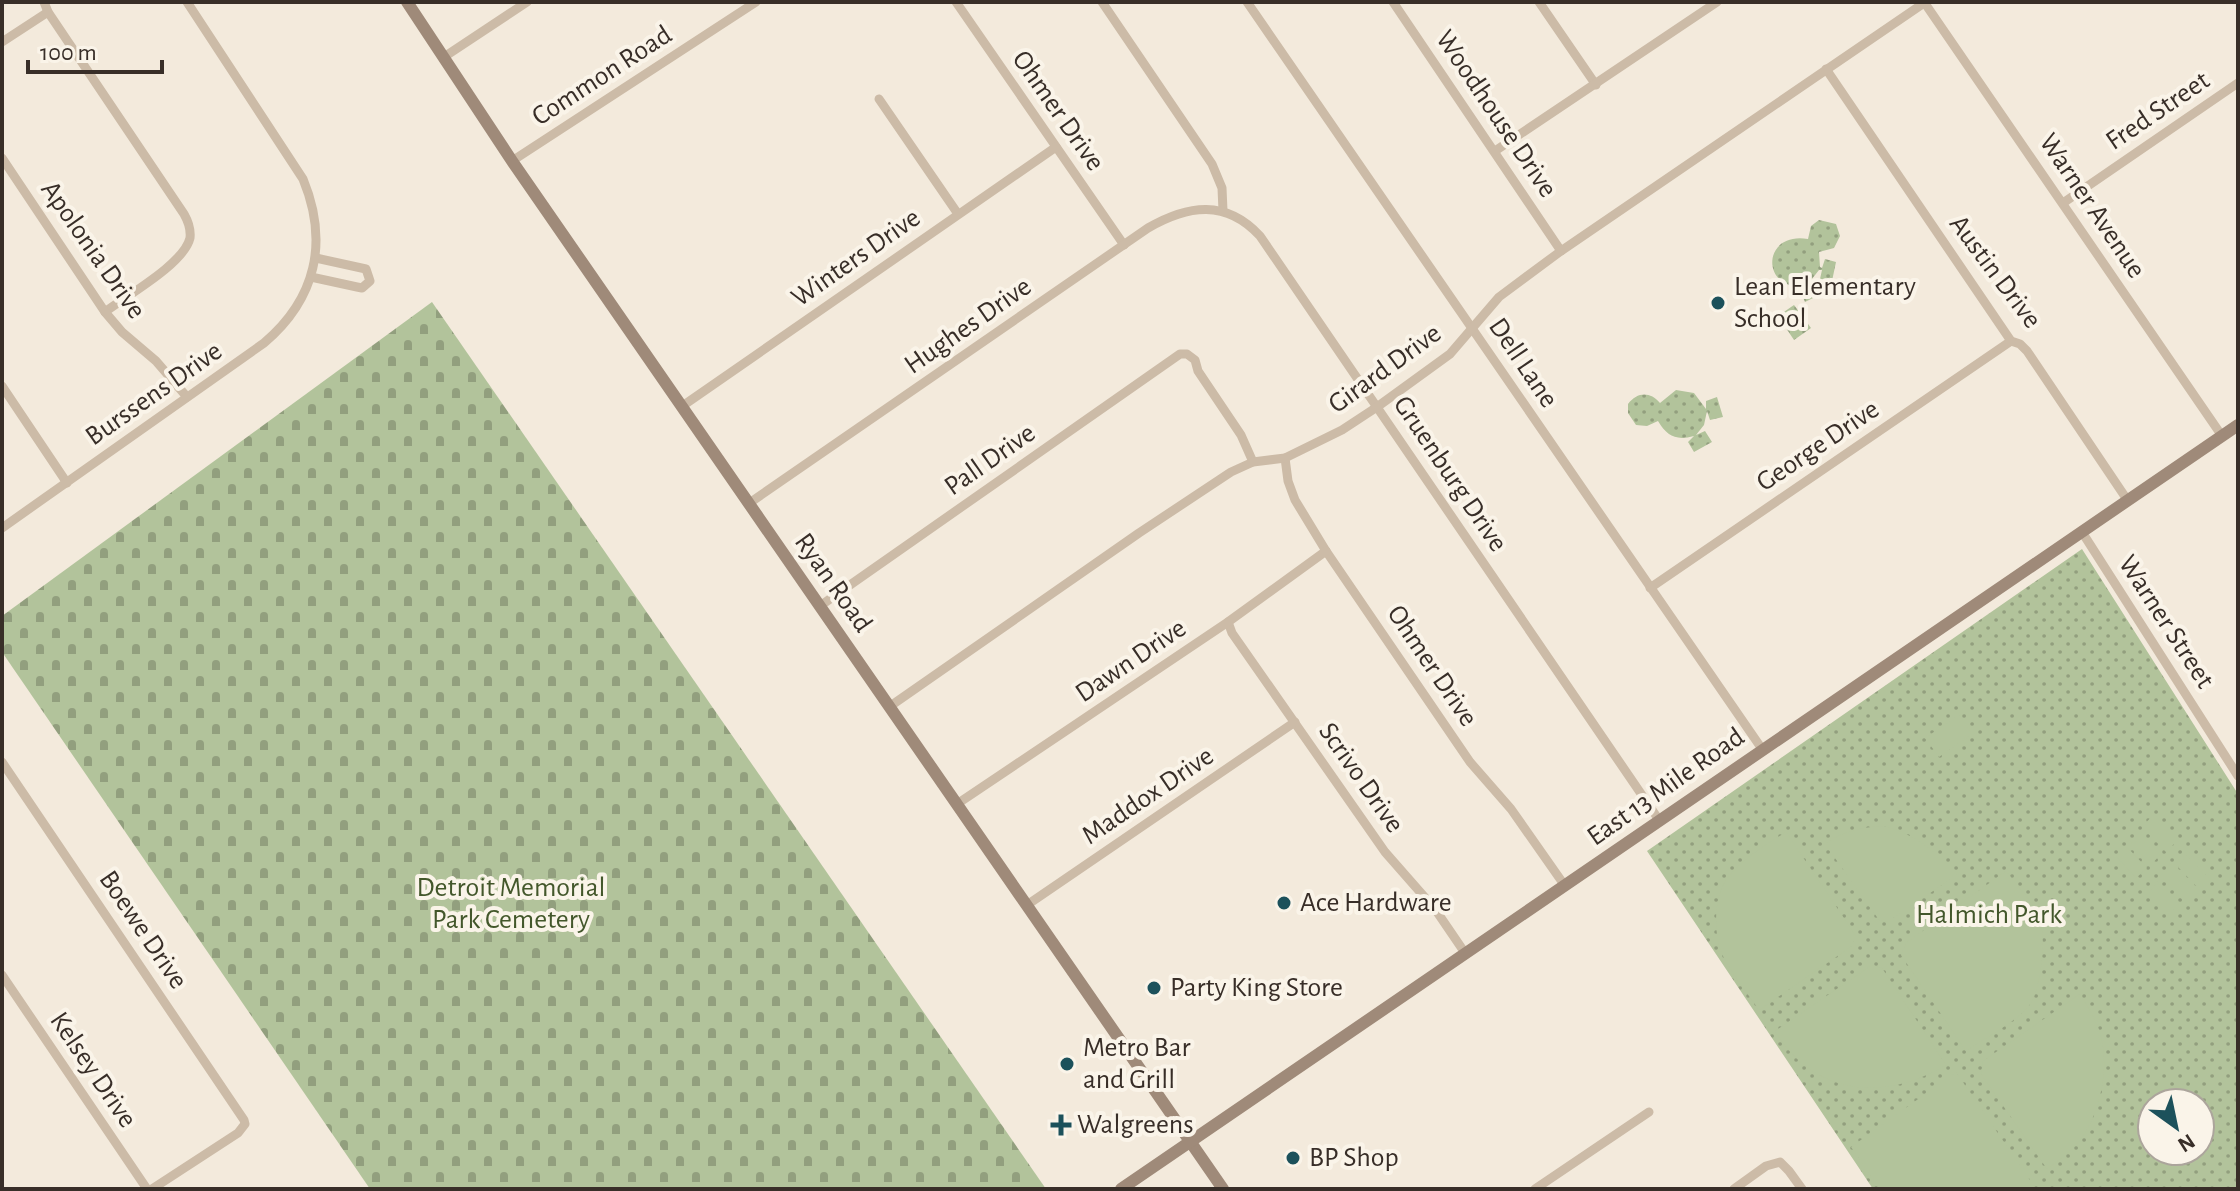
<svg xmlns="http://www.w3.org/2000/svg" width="2240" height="1191" font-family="'Alegreya Sans',sans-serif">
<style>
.green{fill:url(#green-dots);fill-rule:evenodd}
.cemetery{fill:url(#cemetery-stones)}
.pitch{fill:#b2c39b}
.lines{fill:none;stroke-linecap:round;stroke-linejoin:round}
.street{stroke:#ccbba7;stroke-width:9}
.secondary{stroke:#9f8a79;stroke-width:12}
.poi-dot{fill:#1c515b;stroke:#faf4e9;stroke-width:3}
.labels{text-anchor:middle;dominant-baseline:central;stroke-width:8;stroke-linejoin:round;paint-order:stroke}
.street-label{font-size:28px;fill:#382e28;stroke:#faf4e9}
.poi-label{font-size:28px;fill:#382e28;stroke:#faf4e9;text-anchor:start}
.park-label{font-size:28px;fill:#43572b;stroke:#faf4e9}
</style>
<defs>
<pattern id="green-dots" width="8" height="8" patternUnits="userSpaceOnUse" patternTransform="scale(2)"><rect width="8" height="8" fill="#b2c39b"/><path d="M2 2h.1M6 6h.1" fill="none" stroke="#929f7e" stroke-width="1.8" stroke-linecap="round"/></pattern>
<pattern id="cemetery-stones" width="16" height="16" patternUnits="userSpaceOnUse" patternTransform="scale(2)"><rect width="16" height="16" fill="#b2c39b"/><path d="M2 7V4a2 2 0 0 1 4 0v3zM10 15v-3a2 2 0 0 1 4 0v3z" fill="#929f7e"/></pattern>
</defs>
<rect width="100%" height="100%" fill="#f3eadc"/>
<g class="green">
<path d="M1819,220L1836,224L1840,236L1834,248L1819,252L1820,267L1822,268L1825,259L1836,262L1832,281L1820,279L1822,270H1819L1808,284L1818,282L1823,293L1805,302L1800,290L1807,285C1762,295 1759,231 1808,239L1811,226Z"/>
<path d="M1794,305L1811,328L1794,340L1778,316Z"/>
<path d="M1676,390L1694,393L1706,409V401L1717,397L1723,417L1710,420L1707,411L1704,425L1696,435L1705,431L1712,442L1694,452L1688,442L1694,436C1676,441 1667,436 1658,421L1647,426L1636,425L1628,413V404C1637,392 1650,391 1660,403Z"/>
<path d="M2082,549L2238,794V1189H1873L1647,851ZM2152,1103H2200V1151H2152Z"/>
</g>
<path class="cemetery" d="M432,302L1046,1189H370L2,652V616Z"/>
<g class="pitch">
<path d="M1959,715L1972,734L1939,757L1925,738Z"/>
<path d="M2153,815L2178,840L2166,852L2142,827Z"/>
<path d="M1884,826C1914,834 1938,852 1957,875L1887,922L1879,920L1825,844C1844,831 1861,827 1884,826Z"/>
<path d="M1786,832L1856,936L1852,946L1759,1010C1747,993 1734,976 1724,958C1713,938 1713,897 1727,879C1741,859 1766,845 1786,832Z"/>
<path d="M2141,832L2160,855L2151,865L2131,843Z"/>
<path d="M2126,846L2147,868L2136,878L2116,856Z"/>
<path d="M2187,855L2209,878L2198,888L2178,867Z"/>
<path d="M2173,868L2195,891L2184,901L2163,879Z"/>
<path d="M2006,871C2017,885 2032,901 2039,917C2047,934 2041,987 2031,1003C2020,1020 1983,1039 1966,1051L1901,955L1906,943Z"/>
<path d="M2158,881L2179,904L2169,915L2149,893Z"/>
<path d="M1872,965L1882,968L1946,1065C1884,1102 1814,1096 1775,1031Z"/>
<path d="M2080,994C2087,1006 2096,1019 2100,1033C2110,1065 2101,1113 2080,1140C2071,1152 2059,1160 2047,1169L1981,1074L1983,1061Z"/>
<path d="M1956,1072L2032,1183L2022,1189H1880L1851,1147Z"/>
</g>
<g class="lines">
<g class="street">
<path d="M44,2L48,12L184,214C188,221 191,229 190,238C184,264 126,296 105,312"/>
<path d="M956,2L1124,245"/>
<path d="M1102,2L1212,164L1222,188L1223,211"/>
<path d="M1247,2L1762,749"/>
<path d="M1393,2L1561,251"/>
<path d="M1539,2L1596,85"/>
<path d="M1924,2L2222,436"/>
<path d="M2,42L48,12"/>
<path d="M444,57L527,2"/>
<path d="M1826,69L2011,341L2020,344L2027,351L2128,501"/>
<path d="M879,99L958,214"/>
<path d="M1495,151L1717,2"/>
<path d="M2,158L105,312L122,332L156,361L187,397"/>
<path d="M512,161L756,2"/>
<path d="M2063,203L2238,83"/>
<path d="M311,277L357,287L362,288L370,281L366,269L316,258"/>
<path d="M2,386L67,483"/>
<path d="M681,407L1056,147"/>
<path d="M1285,458L1288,481L1295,500L1326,551L1470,762L1511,809L1565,886"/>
<path d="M748,504L1148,228C1188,205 1226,199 1260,236L1659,820"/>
<path d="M2,528L264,343C316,299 329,242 303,179L187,2"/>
<path d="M2082,532L2238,776"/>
<path d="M1650,588L2011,341"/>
<path d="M820,606L1180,354H1187L1195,360L1198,371L1241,435L1253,462"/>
<path d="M1228,622L1232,633L1385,852L1435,909L1465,953"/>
<path d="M889,707L1139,533L1231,472L1253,462L1285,458L1342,430L1377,407L1450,354L1499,297L1561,251L1924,3"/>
<path d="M2,762L244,1120L245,1124L238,1133L152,1189"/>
<path d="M957,804L1228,622L1326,551"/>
<path d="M1027,905L1295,722"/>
<path d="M2,975L147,1189"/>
<path d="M1535,1189L1649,1112"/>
<path d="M1734,1189L1766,1166L1780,1162L1789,1171L1802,1189"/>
</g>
<g class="secondary">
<path d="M407,2L512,161L1223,1189"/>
<path d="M1121,1189L2238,425"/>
</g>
</g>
<g class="poi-dot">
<circle cx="1718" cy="303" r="8"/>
<circle cx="1284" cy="903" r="8"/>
<circle cx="1154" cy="988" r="8"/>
<circle cx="1067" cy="1064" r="8"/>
<path d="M1057 1113h8v8h8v8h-8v8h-8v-8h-8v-8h8z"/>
<circle cx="1293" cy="1158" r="8"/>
</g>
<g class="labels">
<g class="street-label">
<text transform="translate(602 76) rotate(-33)">Common Road</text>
<text transform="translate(1058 111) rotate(55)">Ohmer Drive</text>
<text transform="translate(2158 111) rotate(-34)">Fred Street</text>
<text transform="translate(1496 114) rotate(56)">Woodhouse Drive</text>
<text transform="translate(2092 206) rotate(56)">Warner Avenue</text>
<text transform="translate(93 250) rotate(55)">Apolonia Drive</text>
<text transform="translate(856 258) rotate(-35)">Winters Drive</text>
<text transform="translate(1995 272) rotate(53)">Austin Drive</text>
<text transform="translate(968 326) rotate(-35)">Hughes Drive</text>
<text transform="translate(1523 363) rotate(56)">Dell Lane</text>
<text transform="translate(1385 369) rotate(-36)">Girard Drive</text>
<text transform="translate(154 394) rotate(-35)">Burssens Drive</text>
<text transform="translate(1818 446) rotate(-34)">George Drive</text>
<text transform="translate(990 460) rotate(-35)">Pall Drive</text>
<text transform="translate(1450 474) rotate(56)">Gruenburg Drive</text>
<text transform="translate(833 583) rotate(55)">Ryan Road</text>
<text transform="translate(2166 622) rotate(57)">Warner Street</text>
<text transform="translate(1131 661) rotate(-34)">Dawn Drive</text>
<text transform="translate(1432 666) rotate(56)">Ohmer Drive</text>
<text transform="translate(1361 778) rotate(55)">Scrivo Drive</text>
<text transform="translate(1666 787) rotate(-35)">East 13 Mile Road</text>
<text transform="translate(1148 796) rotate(-34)">Maddox Drive</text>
<text transform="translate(143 930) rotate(56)">Boewe Drive</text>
<text transform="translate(93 1070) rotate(56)">Kelsey Drive</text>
</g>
<g class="poi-label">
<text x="1734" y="287">Lean Elementary<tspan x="1734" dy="32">School</tspan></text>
<text x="1300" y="903">Ace Hardware</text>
<text x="1170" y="988">Party King Store</text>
<text x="1083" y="1048">Metro Bar<tspan x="1083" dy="32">and Grill</tspan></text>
<text x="1077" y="1125">Walgreens</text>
<text x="1309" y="1158">BP Shop</text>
</g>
<g class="park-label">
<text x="511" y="888">Detroit Memorial<tspan x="511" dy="32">Park Cemetery</tspan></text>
<text x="1989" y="915">Halmich Park</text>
</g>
</g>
<rect width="2240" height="1191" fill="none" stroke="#382e28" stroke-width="8"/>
<g transform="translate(2176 1127) rotate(147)"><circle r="38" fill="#faf4e9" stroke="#aca59c" stroke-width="2"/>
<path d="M0-6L14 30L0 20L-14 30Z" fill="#1c515b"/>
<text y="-12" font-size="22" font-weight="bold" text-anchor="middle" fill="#382e28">N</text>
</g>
<path d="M28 60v12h134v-12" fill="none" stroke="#382e28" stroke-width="4"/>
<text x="40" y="60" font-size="24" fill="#382e28" stroke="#faf4e9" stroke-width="6" paint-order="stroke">100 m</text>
</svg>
